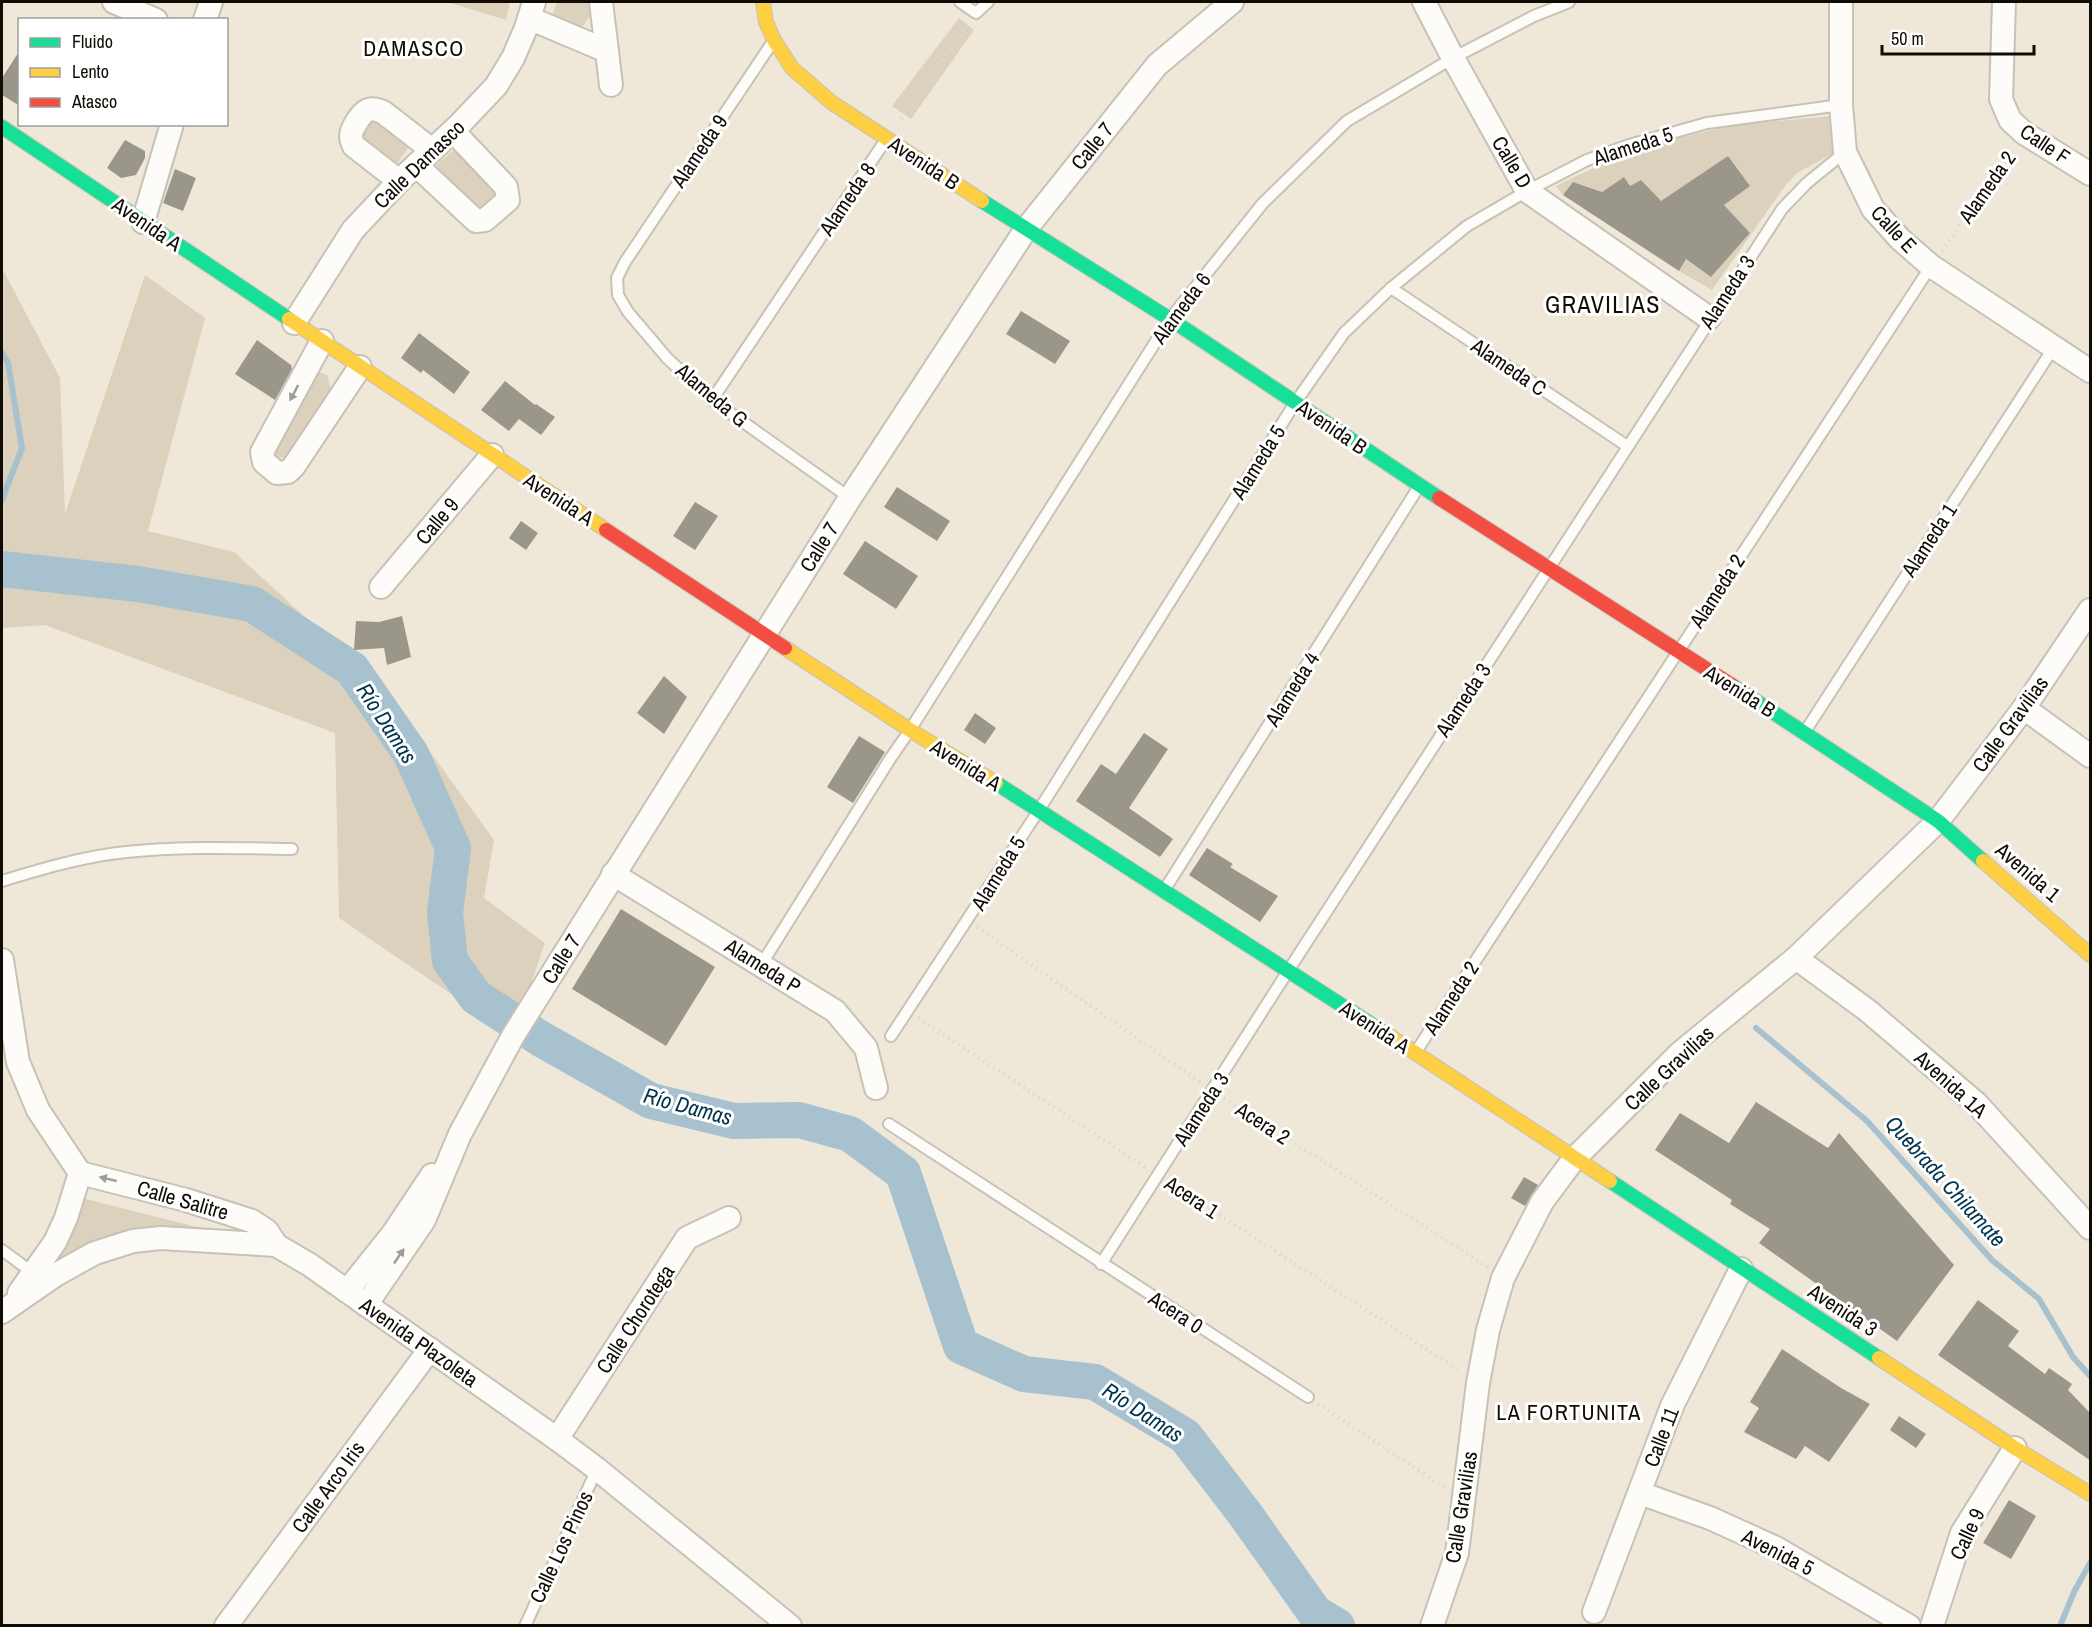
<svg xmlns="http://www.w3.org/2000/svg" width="2092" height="1627" font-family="'Archivo Narrow',sans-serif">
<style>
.green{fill:#dbd1bc}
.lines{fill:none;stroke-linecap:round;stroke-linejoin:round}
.stream{stroke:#a8c1cf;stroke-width:6}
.river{stroke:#a8c1cf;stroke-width:36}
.building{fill:#9b968a}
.lane-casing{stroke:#c7c2b6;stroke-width:14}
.street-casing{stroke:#c7c2b6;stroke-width:26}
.fast-casing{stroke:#c7c2b6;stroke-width:16}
.slow-casing{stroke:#c7c2b6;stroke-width:16}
.jam-casing{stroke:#c7c2b6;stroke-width:16}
.path{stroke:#dbd9d5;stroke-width:4;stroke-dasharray:1.5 4.5;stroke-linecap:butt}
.lane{stroke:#fdfcf9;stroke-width:10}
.street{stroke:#fdfcf9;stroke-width:22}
.fast{stroke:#16e098;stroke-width:14}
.slow{stroke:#ffcf43;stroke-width:14}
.jam{stroke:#f24e42;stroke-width:14}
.oneway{fill:#9e9c97}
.labels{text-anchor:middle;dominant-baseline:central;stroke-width:6;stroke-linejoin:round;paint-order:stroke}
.street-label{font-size:21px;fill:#100c04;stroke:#fff}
.neighbourhood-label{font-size:22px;letter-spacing:1.5px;fill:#100c04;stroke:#fff}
.water-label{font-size:22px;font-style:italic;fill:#00334e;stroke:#fff}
.quarter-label{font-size:24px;letter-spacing:1.5px;fill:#100c04;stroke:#fff}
</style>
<rect width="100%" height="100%" fill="#efe8d9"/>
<g class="green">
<path d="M447,2H510L506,20Z"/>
<path d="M557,2H592L594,11L581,28L552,16Z"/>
<path d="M959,18L974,30L911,119L892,106Z"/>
<path d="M1832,116L1834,153L1797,173L1785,186L1712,290L1679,271L1686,259L1711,277L1750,233L1724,205L1750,186L1728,156L1654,206L1644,191L1648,187L1641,180L1630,186L1624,177L1602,192L1573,182L1563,195L1556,186C1607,160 1660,141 1717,129C1754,122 1794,120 1832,116Z"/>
<path d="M373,118L410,145L396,165L359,138Z"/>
<path d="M454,150L498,197L481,213L436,165Z"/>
<path d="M2,268L60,378L65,514L145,275L205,318L148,531L234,552L387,692L494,840L484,898L545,943L513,1036L339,918L335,733L45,625L2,628Z"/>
<path d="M312,370L327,375L331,389L294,454C285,458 280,460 271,453Z"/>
<path d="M82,1198L236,1237L154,1230L112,1235L34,1279Z"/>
</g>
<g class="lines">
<g class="stream">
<path d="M2,353L8,363L22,448L2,500"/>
<path d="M1756,1028L1867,1121L1992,1260L2039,1299L2073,1357L2090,1376"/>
<path d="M2060,1626L2074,1592L2090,1563"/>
</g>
<path class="river" d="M2,569L138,584L252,604L352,669L411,754L453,848L445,913L450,961L476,997L541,1039L651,1101L734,1121L799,1120L850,1134L903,1173L961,1346L1024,1374L1095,1382L1185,1436L1245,1514L1315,1613L1337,1626"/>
</g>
<g class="building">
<path d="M20,50V106L2,95V78Z"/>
<path d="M125,140L145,151V158L136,175L121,178L107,168Z"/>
<path d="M1728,156L1750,186L1724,205L1750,233L1711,277L1686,259L1679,271L1563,195L1573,182L1602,192L1624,177L1630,186L1641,180L1661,201Z"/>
<path d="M175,169L196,178L183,211L163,203Z"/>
<path d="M1021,311L1070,341L1055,364L1006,334Z"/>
<path d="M419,333L470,372L454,394L423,370L421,373L401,358Z"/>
<path d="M257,340L291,365L292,369L275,400L235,374Z"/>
<path d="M505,381L535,405L536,404L555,417L541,435L519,419L509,431L481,410Z"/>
<path d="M897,487L950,521L937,541L884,507Z"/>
<path d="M695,502L718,516L695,550L673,536Z"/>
<path d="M521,521L538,533L526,550L509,538Z"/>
<path d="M865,541L918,576L896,609L843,574Z"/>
<path d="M402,616L411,657L387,665L384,648L354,650L356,621L379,622Z"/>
<path d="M664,676L687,697L664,734L637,713Z"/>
<path d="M975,713L996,728L985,744L964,730Z"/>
<path d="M1144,733L1168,749L1129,808L1173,839L1160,857L1076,801L1101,764L1116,774Z"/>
<path d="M859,736L885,752L853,803L827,787Z"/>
<path d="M1207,848L1233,864L1230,867L1278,896L1260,922L1189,875Z"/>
<path d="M621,909L715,967L666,1046L572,989Z"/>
<path d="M1756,1102L1828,1148L1839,1133L1954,1265L1897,1341L1759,1243L1770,1229L1730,1204L1732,1200L1655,1150L1680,1113L1729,1143Z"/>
<path d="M1524,1177L1538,1185L1525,1206L1511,1198Z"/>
<path d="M1978,1300L2019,1331L2008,1346L2045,1374L2049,1368L2072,1384L2068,1390L2091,1414V1461L1938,1355Z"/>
<path d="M1782,1349L1841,1388L1870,1404L1829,1462L1805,1446L1796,1459L1744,1432L1759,1408L1750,1402Z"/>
<path d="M1899,1416L1926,1434L1916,1448L1890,1430Z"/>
<path d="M2009,1500L2036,1516L2011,1559L1983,1543Z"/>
</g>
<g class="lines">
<defs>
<g id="lane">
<path d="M960,2L976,13L988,2"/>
<path d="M772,43L625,262L617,278L618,295L628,312L667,358L712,400L850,498"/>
<path d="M1391,288L1627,446"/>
<path d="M712,400L885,141"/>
<path d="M1806,730L2054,347"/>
<path d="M2,881C41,869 85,856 126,852C181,846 237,848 292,849"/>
<path d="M1165,889L1418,488"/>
<path d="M761,965L890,759L910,730L1170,319L1263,203L1347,121L1453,58L1534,16L1569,2"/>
<path d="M891,1036L1039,810L1295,403L1344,333L1391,288L1467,226L1527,191L1587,160L1629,145L1707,123L1841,105"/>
<path d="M1417,1050L1931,266"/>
<path d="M889,1124L1308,1397"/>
<path d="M2,1250L33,1273"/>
<path d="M1101,1264L1288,971L1782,209L1807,183L1845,152"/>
<path d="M525,1626L597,1469"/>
</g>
<g id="street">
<path d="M114,2L156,20"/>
<path d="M601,2L611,85"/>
<path d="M1424,2L1453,58L1527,191L1709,318"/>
<path d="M1841,2V105L1845,152L1873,209L1900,239L1931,266L2090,371"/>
<path d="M2004,2L2001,99L2010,120L2024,133L2090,174"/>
<path d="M529,18L607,51"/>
<path d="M205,20L211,2"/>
<path d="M416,165L476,221L485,220L508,200L506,187L453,131"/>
<path d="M399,181L354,146C352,142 351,140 351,136C351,129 361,113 368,110C373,108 378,110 383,112L432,150"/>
<path d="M143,222L172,124"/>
<path d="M294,323L353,230L399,181L459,125L496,86L513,58L526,28L534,2"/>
<path d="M322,341L262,452L264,462L277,473L288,472L294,466L360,367"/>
<path d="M381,587L492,455"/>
<path d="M2024,708L2090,756"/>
<path d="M613,874L835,1011L866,1048L876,1088"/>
<path d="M1796,958L1867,1010L1976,1103L2090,1228"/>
<path d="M2,960L18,1062L38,1110L80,1173L66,1218L55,1242L19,1293"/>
<path d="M80,1173L186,1200L252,1221L267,1231L276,1245"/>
<path d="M347,1291L392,1235L432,1175"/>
<path d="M366,1305L424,1220L460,1134L513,1036L850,498L1026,229L1157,65L1232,2"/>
<path d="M2,1312L57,1274L95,1253L133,1241L161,1238L276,1245L310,1265L557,1439L597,1469L790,1626"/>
<path d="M557,1439L687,1238L729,1218"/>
<path d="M1640,1493L1710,1518L1776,1548L1909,1626"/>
<path d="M1594,1612L1672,1406L1741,1269"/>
<path d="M226,1626L430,1349"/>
<path d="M1432,1626L1457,1553L1478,1383L1488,1330L1503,1278L1542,1202L1574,1159L1680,1053L1796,958L1938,821L2024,708L2090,610"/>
<path d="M1932,1626L1962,1533L2015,1448"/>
</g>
<g id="fast">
<path d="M2,127L289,319"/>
<path d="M982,201L1170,319L1439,498"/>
<path d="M1733,686L1938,821L1983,861"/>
<path d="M996,783L1388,1035"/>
<path d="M1610,1181L1879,1358"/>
</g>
<g id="slow">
<path d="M763,2L766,22L774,40L792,68L831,102L982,201"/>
<path d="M289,319L606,530"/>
<path d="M785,648L910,730L996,783"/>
<path d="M1983,861L2090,955"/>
<path d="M1388,1035L1610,1181"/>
<path d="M1879,1358L2015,1448L2090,1494"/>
</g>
<g id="jam">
<path d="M1439,498L1733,686"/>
<path d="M606,530L785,648"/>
</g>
</defs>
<use href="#lane" class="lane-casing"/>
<use href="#street" class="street-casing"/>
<use href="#fast" class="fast-casing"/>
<use href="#slow" class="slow-casing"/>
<use href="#jam" class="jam-casing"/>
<g class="path">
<path d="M901,119L967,25"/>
<path d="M1942,251L2013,149"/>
<path d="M977,927L1200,1082"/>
<path d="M918,1018L1145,1167"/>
<path d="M1224,1098L1488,1267"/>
<path d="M1169,1182L1460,1371"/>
<path d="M1318,1404L1445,1488"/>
</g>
<use href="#lane" class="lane"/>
<use href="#street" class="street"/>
<use href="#fast" class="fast"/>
<use href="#slow" class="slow"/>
<use href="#jam" class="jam"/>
</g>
<defs><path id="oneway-solid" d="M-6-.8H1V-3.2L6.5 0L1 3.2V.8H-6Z" transform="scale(1.5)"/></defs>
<g class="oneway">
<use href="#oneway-solid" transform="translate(294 393) rotate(118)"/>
<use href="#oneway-solid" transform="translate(108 1179) rotate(-167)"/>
<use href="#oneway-solid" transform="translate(399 1256) rotate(-56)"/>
</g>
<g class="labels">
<g class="street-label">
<text transform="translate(2045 144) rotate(34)">Calle F</text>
<text transform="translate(1092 146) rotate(-51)">Calle 7</text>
<text transform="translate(1633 146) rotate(-18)">Alameda 5</text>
<text transform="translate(699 151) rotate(-56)">Alameda 9</text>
<text transform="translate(1512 162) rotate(59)">Calle D</text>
<text transform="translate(924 163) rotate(33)">Avenida B</text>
<text transform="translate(419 164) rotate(-44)">Calle Damasco</text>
<text transform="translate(1987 187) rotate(-55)">Alameda 2</text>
<text transform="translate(847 199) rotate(-56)">Alameda 8</text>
<text transform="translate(147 224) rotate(34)">Avenida A</text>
<text transform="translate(1894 229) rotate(47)">Calle E</text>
<text transform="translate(1727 292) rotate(-57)">Alameda 3</text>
<text transform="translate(1181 308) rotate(-53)">Alameda 6</text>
<text transform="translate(1509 367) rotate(34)">Alameda C</text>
<text transform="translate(712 395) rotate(40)">Alameda G</text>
<text transform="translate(1332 427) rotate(34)">Avenida B</text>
<text transform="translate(1258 462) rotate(-58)">Alameda 5</text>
<text transform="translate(559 499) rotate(33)">Avenida A</text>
<text transform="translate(437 521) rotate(-50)">Calle 9</text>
<text transform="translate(1929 540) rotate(-57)">Alameda 1</text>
<text transform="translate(819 547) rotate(-58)">Calle 7</text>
<text transform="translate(1717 591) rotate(-57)">Alameda 2</text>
<text transform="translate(1292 689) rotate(-58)">Alameda 4</text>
<text transform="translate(1740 691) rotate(32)">Avenida B</text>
<text transform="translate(1463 700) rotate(-57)">Alameda 3</text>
<text transform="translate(2010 724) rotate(-54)">Calle Gravilias</text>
<text transform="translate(966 765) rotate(32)">Avenida A</text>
<text transform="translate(2028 872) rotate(41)">Avenida 1</text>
<text transform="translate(998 873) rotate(-58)">Alameda 5</text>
<text transform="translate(561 959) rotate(-58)">Calle 7</text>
<text transform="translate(763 966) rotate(32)">Alameda P</text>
<text transform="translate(1451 998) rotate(-57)">Alameda 2</text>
<text transform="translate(1375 1027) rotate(33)">Avenida A</text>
<text transform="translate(1669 1068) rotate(-43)">Calle Gravilias</text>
<text transform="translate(1951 1084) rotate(42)">Avenida 1A</text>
<text transform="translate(1201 1109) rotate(-57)">Alameda 3</text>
<text transform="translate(1263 1123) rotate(33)">Acera 2</text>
<text transform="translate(1192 1197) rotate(33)">Acera 1</text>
<text transform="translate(183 1200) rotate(16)">Calle Salitre</text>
<text transform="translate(1843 1310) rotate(33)">Avenida 3</text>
<text transform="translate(1176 1312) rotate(33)">Acera 0</text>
<text transform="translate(635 1319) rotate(-57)">Calle Chorotega</text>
<text transform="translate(419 1342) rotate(35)">Avenida Plazoleta</text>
<text transform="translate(1661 1437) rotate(-69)">Calle 11</text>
<text transform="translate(328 1487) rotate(-54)">Calle Arco Iris</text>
<text transform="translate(1461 1507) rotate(-81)">Calle Gravilias</text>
<text transform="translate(1967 1534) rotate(-65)">Calle 9</text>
<text transform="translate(561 1547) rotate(-65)">Calle Los Pinos</text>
<text transform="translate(1778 1552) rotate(27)">Avenida 5</text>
</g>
<g class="neighbourhood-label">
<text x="414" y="48">DAMASCO</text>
<text x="1569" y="1412">LA FORTUNITA</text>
</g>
<g class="water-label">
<text transform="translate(387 723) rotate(57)">Río Damas</text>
<text transform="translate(688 1106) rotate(15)">Río Damas</text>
<text transform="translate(1946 1181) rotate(48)">Quebrada Chilamate</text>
<text transform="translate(1143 1412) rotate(33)">Río Damas</text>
</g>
<g class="quarter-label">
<text x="1603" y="304">GRAVILIAS</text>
</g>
</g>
<rect width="2092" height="1627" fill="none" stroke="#100c04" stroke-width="6"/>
<rect x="18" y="18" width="210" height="108" fill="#ffffff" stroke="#9f9e9b" stroke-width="1.5"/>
<rect x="30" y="38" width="30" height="9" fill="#16e098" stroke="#9f9e9b" stroke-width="1.5"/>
<text x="72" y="48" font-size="18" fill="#100c04">Fluido</text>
<rect x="30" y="68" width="30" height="9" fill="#ffcf43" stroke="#9f9e9b" stroke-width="1.5"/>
<text x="72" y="78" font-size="18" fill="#100c04">Lento</text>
<rect x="30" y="98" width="30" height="9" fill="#f24e42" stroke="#9f9e9b" stroke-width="1.5"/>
<text x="72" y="108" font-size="18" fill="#100c04">Atasco</text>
<path d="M1882 45v9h152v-9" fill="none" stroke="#100c04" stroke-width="3"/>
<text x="1891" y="45" font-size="18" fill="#100c04" stroke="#ffffff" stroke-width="4.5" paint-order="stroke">50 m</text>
</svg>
